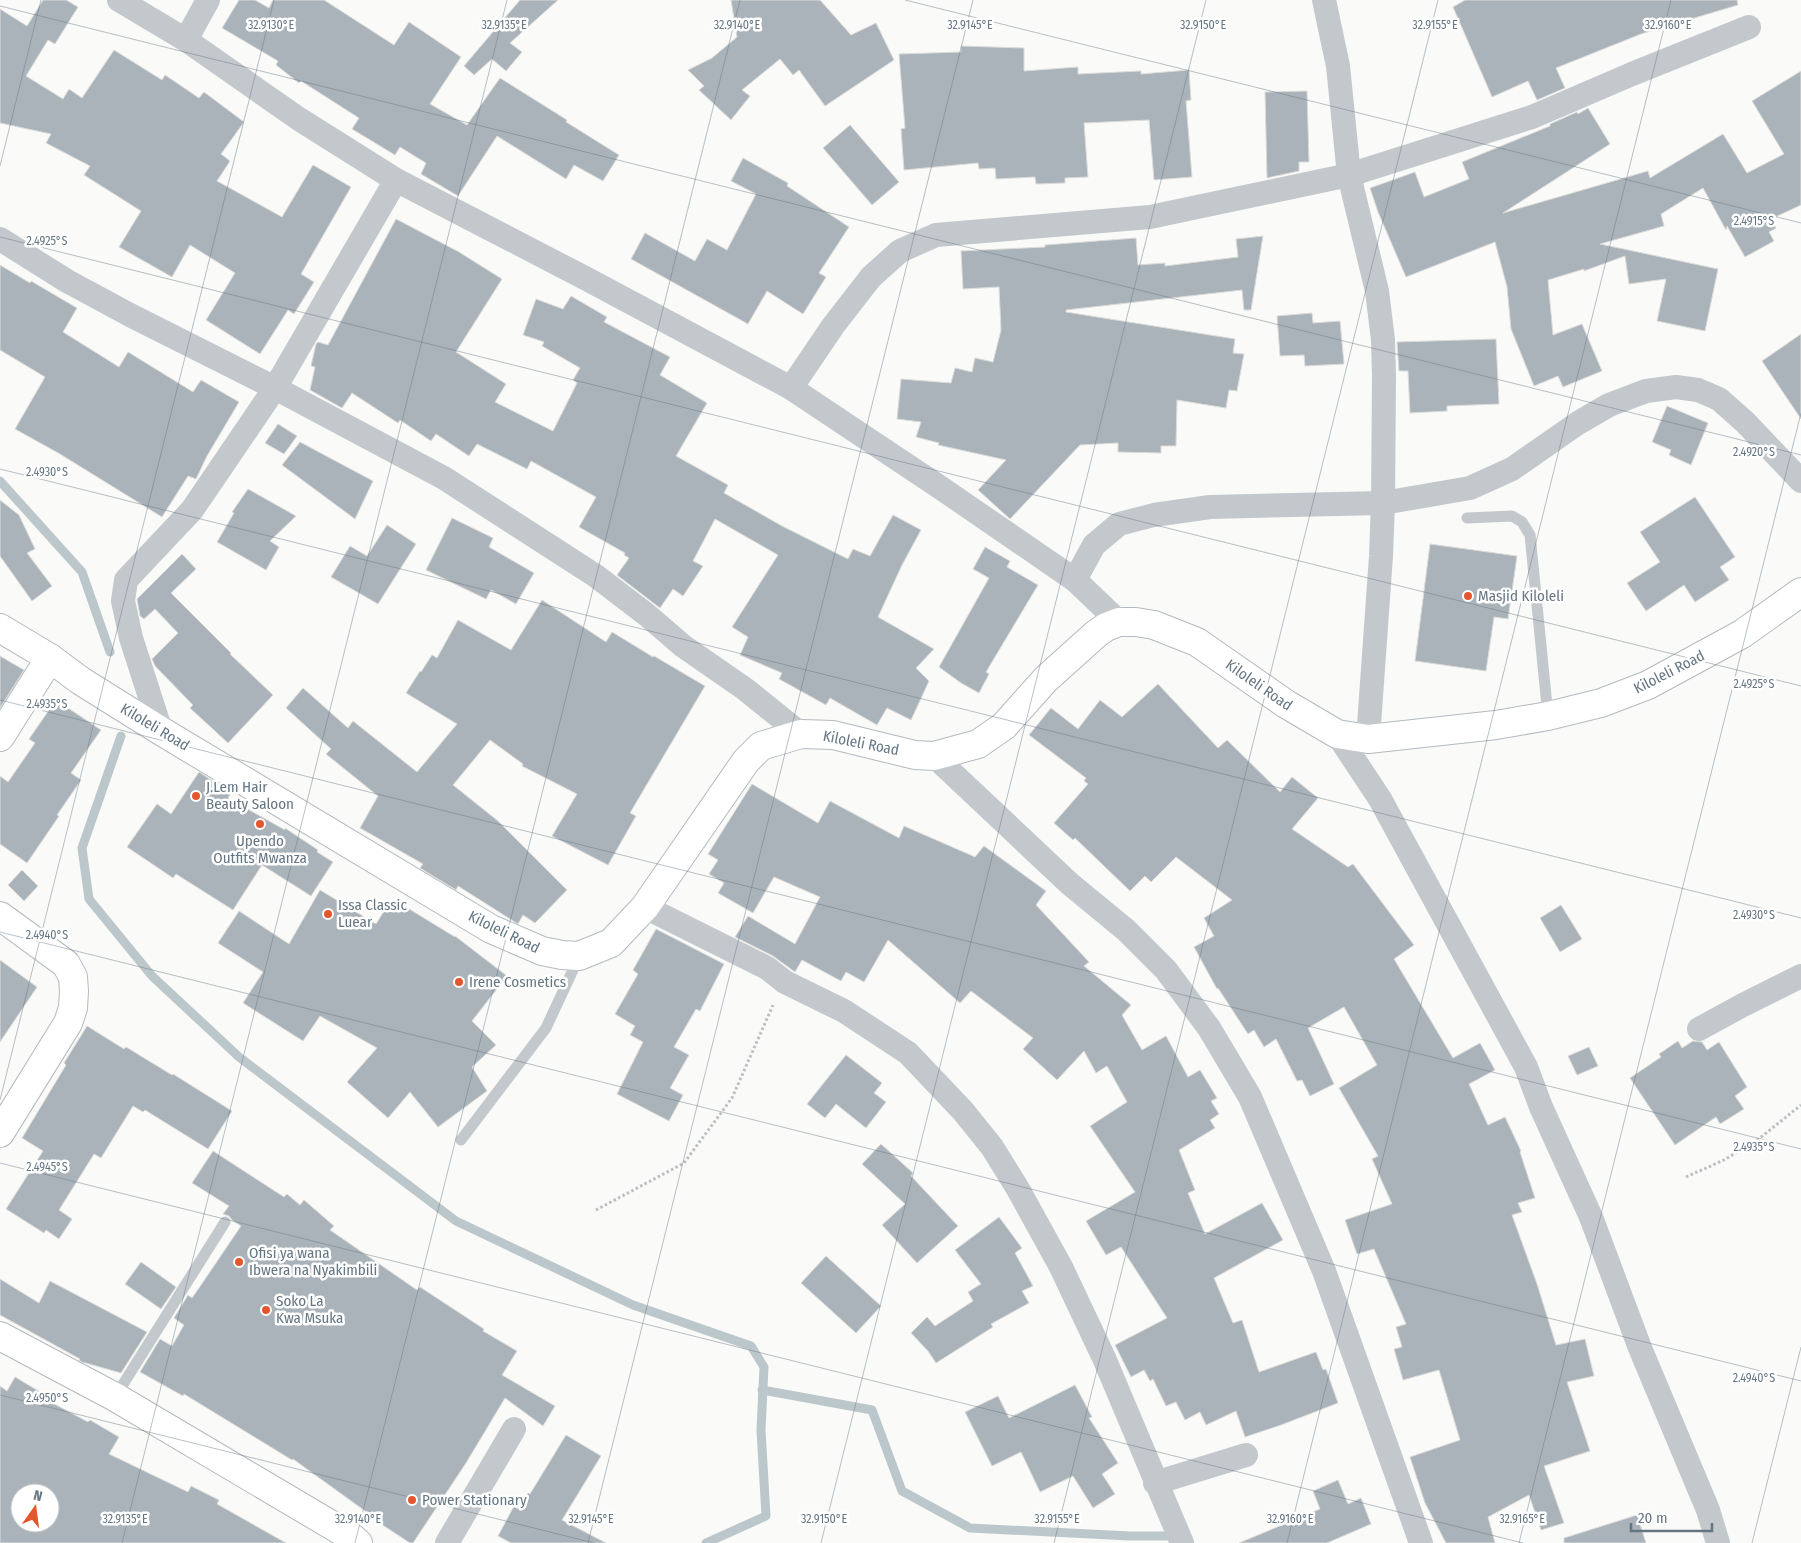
<svg xmlns="http://www.w3.org/2000/svg" width="1801" height="1543" font-family="'Fira Sans Condensed',sans-serif">
<style>
.lines{fill:none;stroke-linecap:round;stroke-linejoin:round}
.stream{stroke:#bbc7cb;stroke-width:9}
.building{fill:#aab3b9;stroke:#dcdcda;fill-rule:evenodd}
.secondary-casing{stroke:#b3babf;stroke-width:30}
.path{stroke:#bbbfc2;stroke-width:3;stroke-dasharray:2.5 2.5;stroke-linecap:butt}
.lane{stroke:#c3c8cc;stroke-width:11}
.street{stroke:#c3c8cc;stroke-width:24}
.secondary{stroke:#fff;stroke-width:28}
.ticks{fill:none;stroke:#657683;stroke-width:1;stroke-opacity:0.45}
.poi-dot{fill:#e4572e;stroke:#fff;stroke-width:2}
.labels{text-anchor:middle;dominant-baseline:central;stroke-width:5;stroke-linejoin:round;paint-order:stroke}
.poi-label{font-size:15px;fill:#657683;stroke:#fff;text-anchor:start}
.street-label{font-size:15px;fill:#657683;stroke:#fff}
.ticks-label{font-size:12px;text-anchor:middle;fill:#657683;stroke:#fff;stroke-width:5;stroke-linejoin:round;paint-order:stroke}
</style>
<rect width="100%" height="100%" fill="#fafaf8"/>
<g class="lines">
<g class="stream">
<path d="M0,481L82,572L110,652"/>
<path d="M121,736L82,848L89,899L152,976L239,1057L456,1221L633,1305L751,1346L764,1367L761,1430L766,1516L706,1543"/>
<path d="M762,1390L872,1410L902,1491L970,1528L1130,1536H1178"/>
</g>
</g>
<g class="building">
<path d="M43,0H66L78,7L55,44L48,40L26,76L63,99L69,89L82,98L114,50L162,80L165,75L199,98L204,92L244,122L221,154L230,161L217,181L282,217L313,165L351,187L301,274L314,282L294,314L288,310L260,354L206,320L235,273L190,245L172,277L119,247L141,211L84,175L90,166L46,143L51,134L0,123V9L27,26Z"/>
<path d="M239,0H255L269,8L273,0H324L394,45L409,22L461,57L430,104L467,125L500,78L567,120L566,122L619,155L603,181L574,165L566,179L497,136L458,196L421,174L426,163L400,147L395,155L352,129L359,118L301,81L299,83L276,65L278,61L222,28Z"/>
<path d="M520,0H558L510,43L522,52L506,71L492,59L474,75L464,66Z"/>
<path d="M731,0H820L851,35L876,23L894,60L825,106L799,70L793,75L780,59L742,90L750,96L731,120L699,90L704,86L688,70L712,58L737,37Z"/>
<path d="M1465,0H1737L1738,5L1641,34L1556,68L1565,88L1537,100L1528,81L1492,97L1453,7Z"/>
<path d="M961,46L1024,48V71L1078,67V74L1141,71V74L1189,70L1191,100L1186,101L1192,177L1154,180L1149,120L1084,123L1088,177L1065,178V183L1036,184L1035,177L996,179L995,168L979,169L978,163L904,170L901,129L905,128L899,54L961,52Z"/>
<path d="M1801,71V205L1771,219L1776,228L1769,232L1774,241L1745,257L1727,226L1726,230L1703,188L1661,214L1664,226L1600,244L1718,269L1705,331L1657,321L1666,279L1629,284L1625,256L1584,271V269L1548,280L1553,335L1582,324L1602,371L1563,387L1558,376L1534,386L1511,329L1507,287L1495,242L1406,277L1378,212L1370,188L1415,172L1424,197L1469,179L1462,162L1550,126V124L1577,112L1578,114L1588,108L1610,144L1503,213L1648,171L1650,178L1723,134L1747,173L1784,154L1752,101Z"/>
<path d="M1307,91L1309,162H1299V171L1267,178L1265,92Z"/>
<path d="M850,125L899,182L872,205L823,148Z"/>
<path d="M743,158L788,183L787,186L849,227L819,273L826,277L803,314L767,291L748,324L631,259L645,233L695,261L707,239L727,250L756,194L731,181Z"/>
<path d="M396,219L459,252L502,279L456,352L506,384L495,402L553,431L577,383L573,380L580,368L542,346L544,342L523,335L536,299L563,309L571,296L607,317L604,322L670,357L660,375L707,403L676,456L728,485L724,493L782,526L848,559L853,549L870,556L893,515L921,530L902,565L878,617L934,649L916,668L929,681L911,720L887,708L877,725L830,698L826,705L779,679L782,673L740,655L748,637L732,627L778,555L715,519L693,561L703,566L683,596L673,589L660,608L617,575L629,558L624,555L625,553L579,527L596,497L531,461L527,469L477,444L469,456L436,434L431,441L400,420L398,423L352,393L342,408L310,390L315,367L311,366L316,344L318,342L328,345Z"/>
<path d="M1263,236L1251,310H1244L1242,290L1066,310V312L1235,339L1233,353L1244,354L1237,391L1229,390L1226,408L1177,400L1176,446H1161V453L1118,452V443L1080,445L1010,519L978,490L1006,460L938,445L939,443L916,437L921,422L897,419L901,379L951,383L955,368L972,372L975,358L993,362L1001,330L999,287L963,289L961,251L1045,247V245L1136,238L1138,265L1165,263V266L1238,257L1236,239Z"/>
<path d="M0,265L30,283L31,281L77,308L63,332L119,367L128,352L193,392L201,380L239,402L207,456L196,479L188,476L162,517L60,454L15,429L45,377L0,350Z"/>
<path d="M1312,313L1313,323L1340,321L1344,364L1305,366L1304,355L1280,356L1277,316Z"/>
<path d="M1801,334V419L1762,361Z"/>
<path d="M1496,339L1499,404L1447,406V411L1410,413L1408,371H1399L1397,342Z"/>
<path d="M1667,406L1708,423L1691,465L1669,455L1671,450L1652,442Z"/>
<path d="M278,424L297,436L284,454L265,443Z"/>
<path d="M300,442L373,481L355,519L282,465Z"/>
<path d="M248,489L296,516L270,541L279,547L266,570L217,542L234,513L232,512Z"/>
<path d="M1695,497L1735,557L1720,567L1729,580L1695,602L1684,585L1646,611L1627,583L1660,562L1640,532Z"/>
<path d="M0,500L19,515L35,549L27,553L52,586L32,601L0,556Z"/>
<path d="M452,518L493,538L489,547L534,573L516,604L491,590L486,599L426,570Z"/>
<path d="M387,525L416,544L378,604L331,577L350,546L367,556Z"/>
<path d="M1430,544L1517,556L1508,619L1494,617L1486,671L1415,661Z"/>
<path d="M985,547L1010,561L1007,567L1038,585L986,672L989,674L979,693L961,683L939,667L989,578L973,569Z"/>
<path d="M182,554L196,569L171,593L231,653L230,654L273,695L228,743L190,708L193,705L155,666L152,659L178,633L155,609L144,619L140,616L137,599Z"/>
<path d="M542,600L606,642L612,632L653,657L654,656L705,686L630,813L636,816L608,865L552,836L577,794L522,766L523,764L490,740L453,785L498,821L567,890L535,923L523,915L518,924L458,886L456,890L420,868L423,864L360,828L378,796L326,754L331,749L286,708L303,688L348,728L353,721L417,772L457,724L406,693L420,671L421,672L432,655L437,658L458,620L511,650Z"/>
<path d="M0,656L24,670L0,708Z"/>
<path d="M1158,684L1218,748L1227,740L1280,792L1292,777L1318,798L1292,829L1348,867L1353,864L1414,945L1394,959L1453,1058L1480,1043L1495,1070L1469,1084L1488,1125L1505,1117L1521,1151L1520,1152L1535,1198L1518,1203L1522,1212L1512,1215L1537,1284L1556,1345L1585,1339L1594,1376L1567,1382L1590,1451L1544,1466L1564,1523L1541,1530L1529,1495L1488,1517L1495,1543H1446L1425,1503L1410,1457L1460,1440L1439,1370L1403,1380L1394,1349L1402,1347L1396,1327L1406,1324L1374,1249L1357,1254L1345,1220L1392,1204L1372,1159L1378,1156L1339,1088L1377,1065L1344,1007L1308,1028L1334,1084L1310,1096L1302,1080L1297,1081L1276,1039L1264,1047L1254,1030L1248,1034L1218,988L1217,989L1194,947L1214,936L1204,918L1232,900L1176,857L1151,882L1145,876L1130,891L1075,838L1073,840L1054,823L1088,784L1084,781L1086,778L1029,735L1051,708L1078,729L1100,700L1122,717Z"/>
<path d="M56,700L101,730L71,773L81,780L57,815L59,816L27,863L0,844V776L8,782L35,743L29,739Z"/>
<path d="M199,772L231,793L228,798L285,830V828L318,850L317,852L333,862L311,896L262,865L233,910L176,874L173,878L127,847L157,804L171,814Z"/>
<path d="M752,784L818,823L830,801L899,838L904,826L975,857L984,846L1046,891L1036,905L1089,962L1084,966L1131,1005L1122,1015L1142,1050L1166,1036L1188,1077L1200,1070L1217,1098L1211,1101L1219,1114L1210,1120L1215,1128L1179,1150L1195,1190L1188,1193L1205,1234L1262,1203L1283,1240L1214,1278L1233,1323L1242,1320L1259,1372L1316,1352L1323,1370L1326,1369L1338,1403L1281,1425L1245,1437L1236,1411L1206,1425L1200,1412L1185,1420L1176,1402L1166,1406L1153,1379L1150,1381L1144,1370L1131,1377L1115,1345L1167,1318L1121,1247L1106,1255L1086,1221L1135,1192L1090,1126L1127,1102L1107,1066L1096,1073L1084,1051L1057,1080L1023,1049L1033,1038L971,991L960,1003L888,940L864,982L846,972L841,981L802,960L795,972L773,956L735,937L748,916L795,944L820,897L774,877L753,913L718,893L724,883L709,874L718,860L708,854Z"/>
<path d="M22,870L38,886L24,901L8,885Z"/>
<path d="M320,890L376,924L389,903L397,909L401,904L455,937V936L507,976L472,1021L496,1045L472,1067L487,1091L438,1127L410,1092L388,1118L347,1082L377,1048L320,1016L303,1041L243,1003L263,972L218,943L239,911L289,944Z"/>
<path d="M1561,905L1582,939L1560,952L1540,918Z"/>
<path d="M656,929L724,964L700,1011L696,1009L674,1047L689,1055L670,1088L683,1095L669,1121L617,1094L643,1042L630,1035L635,1026L615,1014L638,974L633,970Z"/>
<path d="M0,960L37,987L0,1042Z"/>
<path d="M87,1026L124,1049L126,1047L172,1075L173,1074L232,1111L208,1149L145,1110L143,1112L133,1106L101,1158L94,1154L59,1210L72,1219L59,1239L46,1230L44,1233L6,1209L43,1151L22,1138L66,1065L64,1063Z"/>
<path d="M1678,1041L1682,1048L1693,1041L1702,1042L1707,1050L1719,1042L1747,1087L1735,1096L1744,1109L1720,1124L1716,1117L1675,1145L1630,1078L1661,1057L1659,1054Z"/>
<path d="M1589,1047L1598,1066L1577,1075L1568,1056Z"/>
<path d="M846,1055L882,1083L874,1093L886,1102L866,1128L836,1104L825,1118L807,1104Z"/>
<path d="M881,1144L913,1173L911,1176L958,1226L917,1263L882,1225L905,1204L862,1164Z"/>
<path d="M213,1151L284,1197L287,1194L300,1205L304,1200L334,1226L330,1230L417,1290L420,1287L484,1329L483,1331L517,1351L502,1375L555,1406L543,1426L505,1398L466,1463L413,1543H410L378,1522L379,1521L293,1459L292,1460L184,1394L183,1396L140,1372L160,1339L172,1346L184,1325L174,1318L188,1295L192,1298L199,1288L241,1226L232,1220L229,1216L223,1214L229,1206L192,1183Z"/>
<path d="M999,1217L1022,1248L1015,1253L1033,1286L1022,1291L1029,1303L991,1324L993,1327L936,1363L928,1351L911,1333L927,1317L935,1326L973,1301L968,1292L981,1284L955,1250Z"/>
<path d="M826,1256L881,1306L856,1333L801,1283Z"/>
<path d="M141,1262L176,1287L161,1309L125,1284Z"/>
<path d="M0,1279L39,1303L50,1281L147,1332L121,1373L82,1362L79,1360L80,1359L0,1315Z"/>
<path d="M15,1377L47,1396L45,1399L88,1422L90,1420L119,1437L109,1454L188,1492L191,1486L219,1500L217,1504L286,1543H0V1386L7,1391ZM20,1493H50V1523H20Z"/>
<path d="M1075,1385L1092,1417L1089,1418L1118,1463L1102,1474L1115,1494L1093,1508L1073,1476L1040,1492L1021,1452L992,1466L965,1412L998,1396L1009,1418Z"/>
<path d="M566,1435L601,1456L562,1520L606,1543H511L498,1536L514,1506L518,1509L528,1493L530,1494Z"/>
<path d="M1338,1480L1348,1504L1361,1498L1371,1524L1327,1543H1239L1320,1509L1313,1491Z"/>
<path d="M1637,1515L1646,1543H1564V1538Z"/>
</g>
<g class="lines">
<defs>
<g id="secondary">
<path d="M0,628L50,658L81,681L161,731L491,929L542,951L562,955L579,956L611,943L645,907L746,761L761,746L801,734L833,735L915,755L934,756L978,744L1004,726L1046,679L1096,634L1106,627L1119,622H1136L1154,625L1197,642L1286,704L1337,734L1368,739L1496,725L1548,716L1601,703L1648,685L1742,634L1801,592"/>
<path d="M0,737L50,658"/>
<path d="M0,916L66,964L73,977L74,991L73,1008L68,1023L0,1133"/>
<path d="M0,1336L115,1397L350,1536L358,1543"/>
</g>
</defs>
<use href="#secondary" class="secondary-casing"/>
<g class="path">
<path d="M1686,1177L1724,1160L1760,1138L1801,1105"/>
<path d="M596,1210L684,1163L732,1098L773,1005"/>
</g>
<g class="lane">
<path d="M1467,518L1512,516L1522,522L1530,535L1548,716"/>
<path d="M461,1140L546,1028L579,957"/>
<path d="M115,1397L225,1222"/>
</g>
<g class="street">
<path d="M119,0L186,40L299,119L396,180L585,278L791,388L941,488L1075,580L1119,622"/>
<path d="M1324,0L1338,66L1349,175L1377,291L1383,340L1384,376L1383,503L1381,556L1368,739"/>
<path d="M186,40L208,0"/>
<path d="M0,239L67,281L130,315L275,388L444,478L596,576L647,615L683,646L745,689L801,734"/>
<path d="M791,388L833,326L871,277L900,251L936,235L1150,217L1349,175L1532,117L1632,74L1749,27"/>
<path d="M1075,580L1094,545L1119,524L1154,515L1210,507L1383,503L1470,488L1512,469L1578,423L1609,405L1646,391L1676,387L1698,390L1719,399L1745,422L1801,481"/>
<path d="M161,731L131,638L123,601L126,580L192,510L275,388L396,180"/>
<path d="M1337,734L1380,799L1526,1067L1541,1107L1591,1217L1640,1348L1708,1510L1718,1543"/>
<path d="M934,756L1070,884L1126,930L1166,970L1209,1028L1250,1097L1324,1271L1421,1543"/>
<path d="M645,907L767,968L785,982L844,1011L908,1053L963,1111L992,1147L1018,1189L1061,1267L1104,1358L1182,1543"/>
<path d="M1699,1029L1743,1005L1801,976"/>
<path d="M1155,1483L1246,1455"/>
<path d="M447,1543L514,1429"/>
</g>
<use href="#secondary" class="secondary"/>
</g>
<path class="ticks" d="M905,0L1801,223M0,6L1801,455M0,166L41,0M0,237L1801,686M0,469L1801,918M0,700L1801,1149M0,932L1801,1381M0,1100L274,0M0,1163L1523,1543M0,1395L594,1543M122,1543L507,0M355,1543L740,0M588,1543L973,0M821,1543L1206,0M1054,1543L1438,0M1287,1543L1671,0M1519,1543L1801,413M1752,1543L1801,1347"/>
<g class="poi-dot">
<circle cx="1468" cy="596" r="5"/>
<circle cx="196" cy="796" r="5"/>
<circle cx="260" cy="824" r="5"/>
<circle cx="328" cy="914" r="5"/>
<circle cx="459" cy="982" r="5"/>
<circle cx="239" cy="1262" r="5"/>
<circle cx="266" cy="1310" r="5"/>
<circle cx="412" cy="1500" r="5"/>
</g>
<g class="labels">
<g class="poi-label">
<text x="1478" y="596">Masjid Kiloleli</text>
<text x="206" y="787">J.Lem Hair<tspan x="206" dy="17">Beauty Saloon</tspan></text>
<text x="260" y="841" text-anchor="middle">Upendo<tspan x="260" dy="17">Outfits Mwanza</tspan></text>
<text x="338" y="905">Issa Classic<tspan x="338" dy="17">Luear</tspan></text>
<text x="469" y="982">Irene Cosmetics</text>
<text x="249" y="1253">Ofisi ya wana<tspan x="249" dy="17">Ibwera na Nyakimbili</tspan></text>
<text x="276" y="1301">Soko La<tspan x="276" dy="17">Kwa Msuka</tspan></text>
<text x="422" y="1500">Power Stationary</text>
</g>
<g class="street-label">
<text transform="translate(1669 672) rotate(-27)">Kiloleli Road</text>
<text transform="translate(1259 685) rotate(35)">Kiloleli Road</text>
<text transform="translate(155 727) rotate(31)">Kiloleli Road</text>
<text transform="translate(861 743) rotate(11)">Kiloleli Road</text>
<text transform="translate(504 932) rotate(26)">Kiloleli Road</text>
</g>
</g>
<g class="ticks-label">
<text x="271" y="29">32.9130°E</text>
<text x="504" y="29">32.9135°E</text>
<text x="737" y="29">32.9140°E</text>
<text x="970" y="29">32.9145°E</text>
<text x="1203" y="29">32.9150°E</text>
<text x="1435" y="29">32.9155°E</text>
<text x="1668" y="29">32.9160°E</text>
<text x="1754" y="225">2.4915°S</text>
<text x="47" y="245">2.4925°S</text>
<text x="1754" y="456">2.4920°S</text>
<text x="47" y="476">2.4930°S</text>
<text x="1754" y="688">2.4925°S</text>
<text x="47" y="708">2.4935°S</text>
<text x="1754" y="919">2.4930°S</text>
<text x="47" y="939">2.4940°S</text>
<text x="1754" y="1151">2.4935°S</text>
<text x="47" y="1171">2.4945°S</text>
<text x="1754" y="1382">2.4940°S</text>
<text x="47" y="1402">2.4950°S</text>
<text x="125" y="1523">32.9135°E</text>
<text x="358" y="1523">32.9140°E</text>
<text x="591" y="1523">32.9145°E</text>
<text x="824" y="1523">32.9150°E</text>
<text x="1057" y="1523">32.9155°E</text>
<text x="1290" y="1523">32.9160°E</text>
<text x="1522" y="1523">32.9165°E</text>
</g>
<g transform="translate(35 1508) rotate(14)"><circle r="24" fill="#ffffff" stroke="#c1c8cd"/>
<path d="M0-4L9 19L0 12L-9 19Z" fill="#e4572e"/>
<text y="-8" font-size="14" font-weight="bold" text-anchor="middle" fill="#657683">N</text>
</g>
<path d="M1631 1523v8h81v-8" fill="none" stroke="#657683" stroke-width="2.5"/>
<text x="1638" y="1523" font-size="15" fill="#657683" stroke="#ffffff" stroke-width="4" paint-order="stroke">20 m</text>
</svg>
